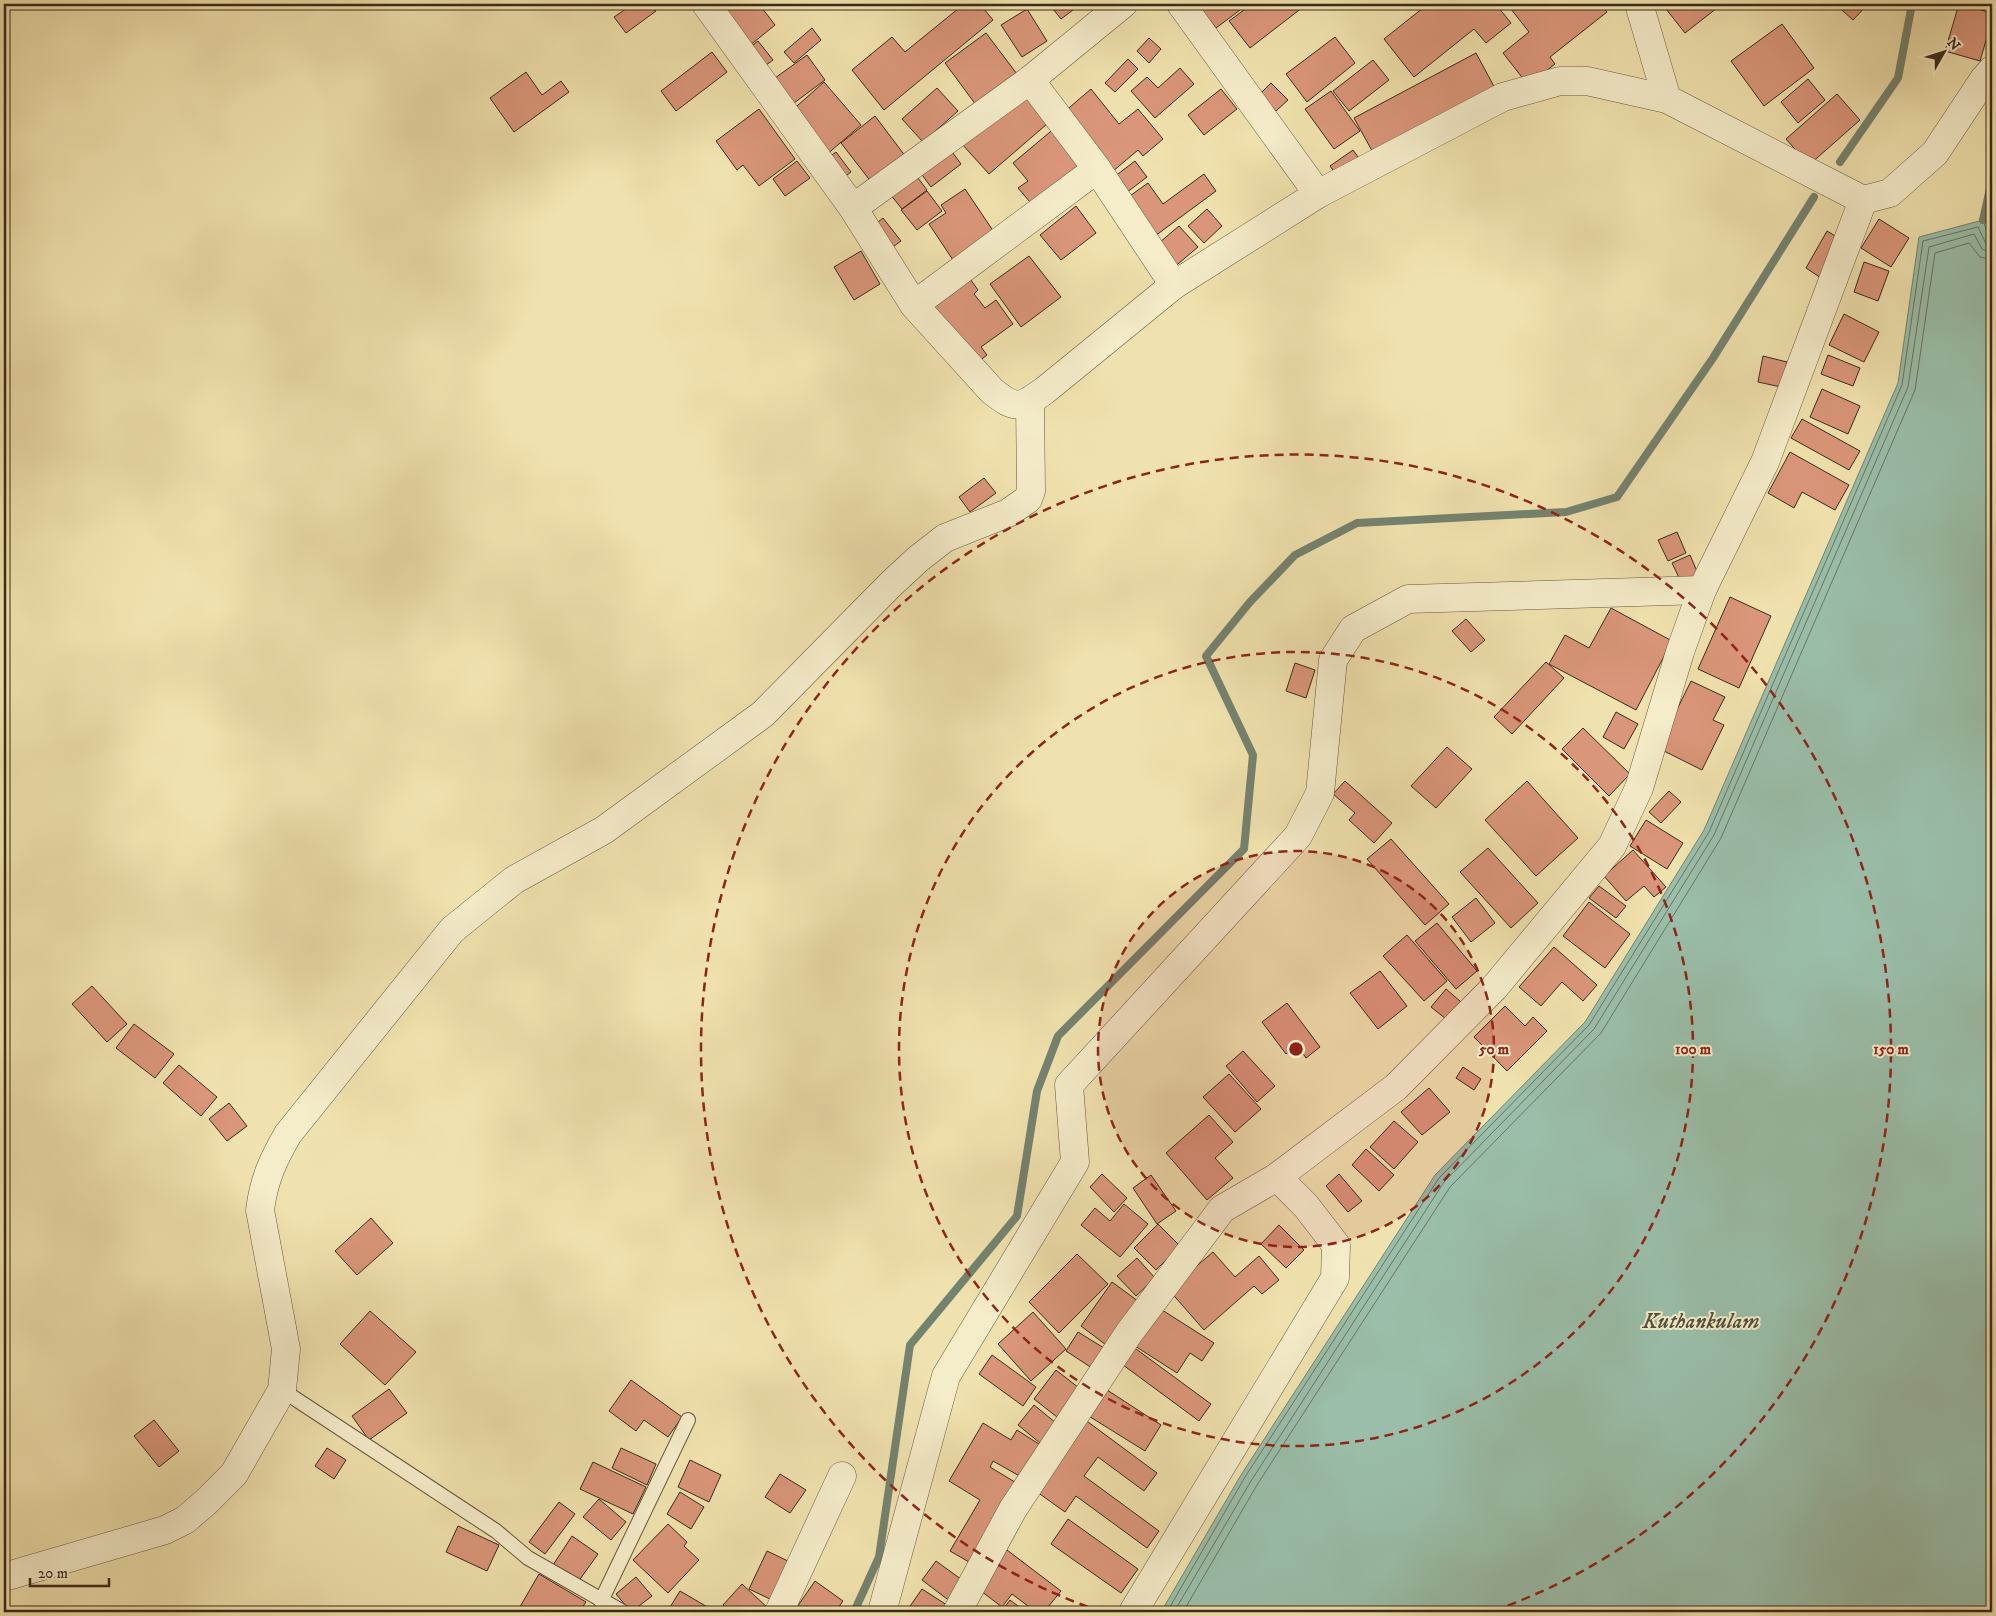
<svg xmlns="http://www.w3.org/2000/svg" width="1996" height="1616" font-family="'IM FELL DW Pica',serif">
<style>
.water{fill:#9abea9;stroke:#748370}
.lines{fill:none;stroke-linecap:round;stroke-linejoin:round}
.shore{stroke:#6a7462;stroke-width:1}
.stream{stroke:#748370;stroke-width:8}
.building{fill:#da967a;stroke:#3a2a1b}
.service-casing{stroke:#685840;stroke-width:16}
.minor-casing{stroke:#685840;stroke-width:29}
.service{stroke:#f5ecca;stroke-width:14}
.minor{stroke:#f5ecca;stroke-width:28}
.ring{fill:none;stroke:#8f2418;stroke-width:2.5;stroke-dasharray:9 6}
.labels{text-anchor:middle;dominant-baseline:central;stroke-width:4;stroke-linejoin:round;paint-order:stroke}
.water-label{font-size:22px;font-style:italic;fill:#524f3e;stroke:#f5ecca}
.centre{fill:#8f2418;stroke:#f5ecca;stroke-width:2.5}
.ring-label{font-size:15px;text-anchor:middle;font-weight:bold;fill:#8f2418;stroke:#f5ecca;stroke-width:4;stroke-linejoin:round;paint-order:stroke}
</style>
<rect width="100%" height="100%" fill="#f0e2ae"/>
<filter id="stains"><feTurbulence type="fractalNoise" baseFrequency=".004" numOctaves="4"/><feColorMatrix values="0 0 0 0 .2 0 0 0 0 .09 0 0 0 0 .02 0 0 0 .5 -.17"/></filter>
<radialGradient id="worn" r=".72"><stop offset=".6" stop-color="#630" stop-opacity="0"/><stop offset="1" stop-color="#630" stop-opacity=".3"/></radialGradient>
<path class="water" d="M1983,220L1992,247V1612H1161L1241,1475L1435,1175L1585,1022L1704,830L1898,383L1919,237Z"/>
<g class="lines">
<g class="shore">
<path d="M1167,1612L1245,1477L1439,1178L1589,1025L1709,832L1902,385L1923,241L1978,227L1986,244L1992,246"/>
<path d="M1174,1612L1251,1481L1444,1182L1594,1029L1714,835L1908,387L1929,247L1974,234L1982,249L1992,253"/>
<path d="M1183,1612L1257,1485L1450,1187L1601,1033L1721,838L1915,390L1935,253L1969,243L1980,257L1992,260"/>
</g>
<g class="stream">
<path d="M1840,162L1898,78L1912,4"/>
<path d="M1983,220L1992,180"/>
<path d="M854,1612L879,1557L910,1345L1017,1216L1037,1091L1058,1036L1244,849L1253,755L1206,656L1250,602L1295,555L1357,523L1566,512L1617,497L1713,358L1814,197"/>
</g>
</g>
<g class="building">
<path d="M633,4H651L656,11L626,33L614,17Z"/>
<path d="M736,4H759L775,25L748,47L723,14Z"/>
<path d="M964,4H980L993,20L884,110L852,70L892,37L905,52Z"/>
<path d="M1049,4H1081L1061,19Z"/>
<path d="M1197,4H1248L1216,28Z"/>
<path d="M1252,4H1307L1250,48L1229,21Z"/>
<path d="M1428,4H1503L1498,7L1511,23L1486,43L1474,29L1414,77L1384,39Z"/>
<path d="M1507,4H1600L1607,12L1550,57L1555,64L1528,85L1503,53L1529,32Z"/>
<path d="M1662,4H1714L1717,8L1685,33Z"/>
<path d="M1835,4H1868L1853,20Z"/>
<path d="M1959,4L1992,13V20L1980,61L1945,51Z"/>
<path d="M1980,4H1992V8L1991,9Z"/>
<path d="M1027,9L1047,41L1022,57L1001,25Z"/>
<path d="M1782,24L1814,68L1764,106L1731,61Z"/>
<path d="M812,28L821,40L794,63L784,52Z"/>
<path d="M986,33L1020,78L979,109L945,63Z"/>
<path d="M1335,37L1355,63L1307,102L1286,74Z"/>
<path d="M1149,38L1161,49L1149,63L1137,51Z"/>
<path d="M758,41L773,60L758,71L744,52Z"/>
<path d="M712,52L727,72L676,111L661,91Z"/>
<path d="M1476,53L1497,92L1376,158L1354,118Z"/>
<path d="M807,55L825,80L794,103L775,78Z"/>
<path d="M1128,59L1138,69L1115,92L1105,83Z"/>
<path d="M1373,60L1389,80L1349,111L1333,91Z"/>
<path d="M1180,68L1194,84L1155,118L1131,91L1147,77L1158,88Z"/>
<path d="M526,72L542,95L561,81L569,92L514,132L490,98Z"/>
<path d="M1808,79L1825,100L1798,123L1781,102Z"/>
<path d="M824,82L861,125L825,156L788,114Z"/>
<path d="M1271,83L1288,100L1276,111L1260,94Z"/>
<path d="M1026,86L1054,118L989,174L961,143Z"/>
<path d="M937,88L958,111L923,142L902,119Z"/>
<path d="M1091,89L1119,124L1138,109L1163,139L1143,156L1138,150L1112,172L1063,113Z"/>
<path d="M1221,89L1237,109L1204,135L1188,115Z"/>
<path d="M1331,91L1360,131L1334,149L1305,109Z"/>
<path d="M1837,94L1860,120L1809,165L1786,139Z"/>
<path d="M759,109L795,159L759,186L743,165L737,170L716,141Z"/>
<path d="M875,116L909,161L875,187L841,143Z"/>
<path d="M1056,127L1088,166L1036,209L1018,188L1028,181L1013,163Z"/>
<path d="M947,145L961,164L931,187L917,168Z"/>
<path d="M1353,150L1361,161L1338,177L1330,166Z"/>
<path d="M836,152L851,172L839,181L824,161Z"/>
<path d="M797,161L810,178L785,196L773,179Z"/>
<path d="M1135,161L1147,177L1126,193L1114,177Z"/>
<path d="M912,170L927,190L902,209L886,189Z"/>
<path d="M1204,174L1216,191L1155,236L1127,198L1148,183L1163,204Z"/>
<path d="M965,189L998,238L957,266L929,224L946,213L941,205Z"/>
<path d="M927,191L942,211L917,230L901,210Z"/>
<path d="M1076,206L1096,233L1061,260L1040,235Z"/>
<path d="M1207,209L1222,226L1204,243L1188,226Z"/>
<path d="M883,218L901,241L890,249L873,226Z"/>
<path d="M1879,219L1909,238L1891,267L1861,248Z"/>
<path d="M1179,226L1198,247L1172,269L1153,248Z"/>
<path d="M1827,231L1842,240L1821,278L1806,268Z"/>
<path d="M861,251L880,284L854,300L834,267Z"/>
<path d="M1029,256L1061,297L1021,327L990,284Z"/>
<path d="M1864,262L1889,271L1878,301L1854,292Z"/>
<path d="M968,276L978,290L974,294L985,308L996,300L1013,324L981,347L987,355L975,364L930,303Z"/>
<path d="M1844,314L1879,332L1864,362L1829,345Z"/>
<path d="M1828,355L1860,368L1853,386L1821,374Z"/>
<path d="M1763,356L1787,362L1781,387L1758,382Z"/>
<path d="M1822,389L1860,406L1848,434L1810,417Z"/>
<path d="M1802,419L1860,451L1849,470L1791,438Z"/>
<path d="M1790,452L1849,485L1835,510L1802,492L1794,508L1768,493Z"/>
<path d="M984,478L996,493L970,512L959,497Z"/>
<path d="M1677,532L1686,553L1668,561L1658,540Z"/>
<path d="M1690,555L1699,576L1682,584L1672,563Z"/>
<path d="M1730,597L1771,616L1739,688L1698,669Z"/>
<path d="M1611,608L1672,641L1636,710L1549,664L1565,635L1589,648Z"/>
<path d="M1466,619L1485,640L1471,652L1452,631Z"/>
<path d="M1546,662L1564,678L1512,734L1494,717Z"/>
<path d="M1295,663L1315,670L1306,698L1286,691Z"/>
<path d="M1691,681L1725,697L1713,720L1724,725L1702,770L1658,748Z"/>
<path d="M1616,712L1638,724L1624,749L1603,737Z"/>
<path d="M1583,728L1630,774L1609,796L1562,749Z"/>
<path d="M1447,747L1472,769L1436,808L1411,786Z"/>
<path d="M1345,781L1392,823L1374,843L1349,820L1355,813L1333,794Z"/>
<path d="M1527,781L1578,838L1536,876L1485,820Z"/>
<path d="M1669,791L1681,802L1661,823L1649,812Z"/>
<path d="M1646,820L1683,843L1667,869L1630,846Z"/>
<path d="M1391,839L1449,904L1425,925L1367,859Z"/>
<path d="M1488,848L1538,903L1511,928L1460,872Z"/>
<path d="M1633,850L1666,887L1654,897L1644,886L1626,901L1604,876Z"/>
<path d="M1599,886L1626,906L1616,918L1589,898Z"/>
<path d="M1476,898L1495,923L1471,942L1452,917Z"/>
<path d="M1589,902L1630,934L1605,968L1563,936Z"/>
<path d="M1437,923L1477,971L1456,989L1415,941Z"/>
<path d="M1407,935L1447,981L1424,1001L1383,956Z"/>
<path d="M1554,947L1597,985L1583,1001L1562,982L1541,1006L1519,987Z"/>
<path d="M1380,971L1407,1006L1378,1029L1350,993Z"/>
<path d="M92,986L127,1024L107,1042L72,1004Z"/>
<path d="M1446,989L1461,1002L1446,1019L1431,1007Z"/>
<path d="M1287,1003L1320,1047L1306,1058L1297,1045L1286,1054L1262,1022Z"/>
<path d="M1505,1006L1525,1026L1533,1017L1547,1031L1507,1071L1474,1037Z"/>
<path d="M134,1024L174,1054L155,1078L116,1048Z"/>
<path d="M1243,1051L1275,1086L1257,1102L1226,1066Z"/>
<path d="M179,1065L217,1097L201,1116L163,1083Z"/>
<path d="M1463,1067L1481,1079L1474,1090L1456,1078Z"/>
<path d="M1229,1074L1261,1109L1235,1132L1203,1097Z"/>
<path d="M1429,1088L1450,1112L1422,1135L1401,1112Z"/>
<path d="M229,1103L247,1126L227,1141L209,1119Z"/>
<path d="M1209,1115L1233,1142L1215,1158L1233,1178L1207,1200L1166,1153Z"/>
<path d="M1394,1121L1418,1142L1394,1169L1370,1147Z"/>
<path d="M1366,1149L1394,1175L1379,1191L1352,1165Z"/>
<path d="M1102,1174L1127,1198L1114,1212L1090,1187Z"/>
<path d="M1339,1174L1362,1201L1348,1212L1326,1186Z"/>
<path d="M1151,1175L1176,1211L1157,1224L1133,1188Z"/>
<path d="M1124,1204L1148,1224L1120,1257L1081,1225L1095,1208L1110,1221Z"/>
<path d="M371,1218L393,1243L357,1275L335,1251Z"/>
<path d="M1158,1224L1180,1246L1156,1270L1134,1248Z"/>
<path d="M1279,1225L1304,1250L1286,1268L1261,1244Z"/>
<path d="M1213,1252L1235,1277L1259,1256L1279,1280L1262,1294L1254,1286L1204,1330L1169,1290Z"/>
<path d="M1077,1254L1108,1284L1059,1333L1029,1302Z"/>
<path d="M1137,1258L1155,1278L1136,1296L1117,1276Z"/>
<path d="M1112,1282L1138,1301L1106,1345L1081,1326Z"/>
<path d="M1159,1308L1214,1343L1202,1361L1190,1353L1177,1373L1135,1346Z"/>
<path d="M370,1311L416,1352L385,1385L340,1344Z"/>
<path d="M1033,1312L1066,1349L1031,1381L998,1344Z"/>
<path d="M1078,1332L1104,1348L1092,1368L1066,1351Z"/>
<path d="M1132,1346L1211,1404L1199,1421L1119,1362Z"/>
<path d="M992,1355L1036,1387L1023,1406L979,1374Z"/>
<path d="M1056,1370L1079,1388L1057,1417L1034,1399Z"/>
<path d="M631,1380L682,1417L668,1437L644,1420L636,1431L609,1411Z"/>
<path d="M1104,1388L1161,1425L1145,1451L1087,1415Z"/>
<path d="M389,1389L407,1413L369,1440L352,1416Z"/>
<path d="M1034,1405L1056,1423L1040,1443L1018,1425Z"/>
<path d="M1084,1419L1157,1473L1144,1491L1098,1457L1084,1476L1159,1531L1147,1548L1076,1496L1065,1512L1033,1489Z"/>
<path d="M154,1420L179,1451L159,1467L134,1436Z"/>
<path d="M983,1423L1011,1440L1017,1430L1042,1446L1023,1478L993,1461L990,1467L1023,1487L976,1566L950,1551L980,1500L949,1481Z"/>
<path d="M327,1448L346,1460L334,1479L315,1466Z"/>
<path d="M621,1448L656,1464L647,1485L612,1468Z"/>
<path d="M690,1460L721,1475L709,1502L678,1487Z"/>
<path d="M593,1462L646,1487L633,1514L580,1489Z"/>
<path d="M780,1474L806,1490L790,1513L765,1497Z"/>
<path d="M680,1492L704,1507L691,1529L667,1514Z"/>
<path d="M599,1499L626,1522L611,1540L583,1517Z"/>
<path d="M559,1502L575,1514L545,1554L529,1542Z"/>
<path d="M1068,1519L1138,1569L1121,1593L1051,1544Z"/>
<path d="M668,1524L687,1542L684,1546L699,1560L668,1593L633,1560Z"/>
<path d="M458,1526L499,1545L487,1571L446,1552Z"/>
<path d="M572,1536L598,1554L578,1582L553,1565Z"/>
<path d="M1003,1547L1061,1591L1044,1612H1036L1012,1594L1002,1607L977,1588Z"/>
<path d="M767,1551L788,1561L770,1599L749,1589Z"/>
<path d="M936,1561L969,1585L955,1605L922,1580Z"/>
<path d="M539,1574L586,1602L579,1612H517Z"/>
<path d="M636,1577L652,1596L631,1612L616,1594Z"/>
<path d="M815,1581L843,1601L835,1612H804L797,1607Z"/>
<path d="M742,1584L769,1609L766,1612H731L723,1605Z"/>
<path d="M922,1589L950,1607L947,1612H906Z"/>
<path d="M680,1591L716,1612H667Z"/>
<path d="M1010,1600L1026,1612H1001Z"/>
<path d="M595,1606L605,1612H591Z"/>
</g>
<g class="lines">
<defs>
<g id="service">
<path d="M282,1390L496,1531L528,1558L623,1612"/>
<path d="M601,1601L688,1420"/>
</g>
<g id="minor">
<path d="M706,4L853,208L914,305L992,391C1016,410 1020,408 1044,391L1174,285L1318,194L1503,97L1560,81H1587L1667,99L1863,200L1890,193L1935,153L1984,79L1992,70"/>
<path d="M1181,4L1318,194"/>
<path d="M1639,4L1667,99"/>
<path d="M1030,80L1097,169L1174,285"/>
<path d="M853,208L1030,80L1123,4"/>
<path d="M914,305L1097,169"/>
<path d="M4,1577L165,1530L185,1520L206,1502L234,1474L282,1390L286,1349L260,1210C264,1179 273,1160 288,1134L452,930L514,880L604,830L763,714L891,584L918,559L945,538L1008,513L1028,499L1031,491L1030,401"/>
<path d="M779,1612L842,1476"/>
<path d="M882,1612L946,1376L1075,1162L1069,1085L1298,836L1320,793L1333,660L1353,629L1408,599L1702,590"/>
<path d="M957,1612L1013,1509L1129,1333L1222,1209L1277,1177"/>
<path d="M1133,1612L1335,1278L1336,1245L1306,1206L1277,1177L1396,1087L1494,988L1612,846L1639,788L1680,652L1702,590L1765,462L1863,200"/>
</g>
</defs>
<use href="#service" class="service-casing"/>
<use href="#minor" class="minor-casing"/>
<use href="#service" class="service"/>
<use href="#minor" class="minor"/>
</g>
<circle cx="1296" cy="1049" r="198" fill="#8f2418" fill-opacity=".12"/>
<g class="ring">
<circle cx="1296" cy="1049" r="198"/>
<circle cx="1296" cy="1049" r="397"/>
<path d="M1102 1612A595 595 0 1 1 1490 1612"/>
</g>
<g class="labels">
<g class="water-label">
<text x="1701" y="1321">Kuthankulam</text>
</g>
</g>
<circle cx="1296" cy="1049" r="8" class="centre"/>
<g class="ring-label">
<text x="1494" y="1054">50 m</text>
<text x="1693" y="1054">100 m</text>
<text x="1891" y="1054">150 m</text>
</g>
<rect width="1996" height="1616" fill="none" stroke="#f0e2ae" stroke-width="20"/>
<rect x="5" y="5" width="1986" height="1606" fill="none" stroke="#3a2a1b" stroke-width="2.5"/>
<rect x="10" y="10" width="1976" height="1596" fill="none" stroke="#3a2a1b"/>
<g transform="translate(1944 52) rotate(51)" stroke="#f5ecca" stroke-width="4" paint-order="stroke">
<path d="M0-4L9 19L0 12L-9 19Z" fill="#3a2a1b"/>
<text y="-8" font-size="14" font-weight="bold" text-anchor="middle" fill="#3a2a1b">N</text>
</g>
<path d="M30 1578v8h79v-8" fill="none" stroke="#3a2a1b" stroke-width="2.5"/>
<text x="38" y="1578" font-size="15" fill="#3a2a1b" stroke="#f5ecca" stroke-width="4" paint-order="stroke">20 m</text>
<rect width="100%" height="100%" filter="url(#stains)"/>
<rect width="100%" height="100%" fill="url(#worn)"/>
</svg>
